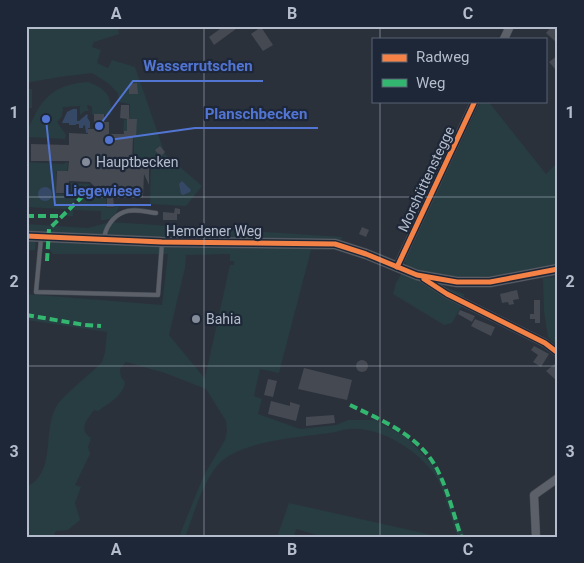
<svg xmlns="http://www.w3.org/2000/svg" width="584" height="563" font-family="Roboto,sans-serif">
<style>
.green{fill:#273d42;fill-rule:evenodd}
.water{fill:#354966}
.building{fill:#444952}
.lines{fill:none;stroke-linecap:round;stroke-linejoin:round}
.lane-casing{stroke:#474c53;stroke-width:5}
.street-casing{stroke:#474c53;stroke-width:9}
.secondary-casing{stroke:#474c53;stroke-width:11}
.lane{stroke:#5b6069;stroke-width:4}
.street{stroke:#5b6069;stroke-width:8}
.secondary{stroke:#5a5f67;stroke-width:10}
.quiet{stroke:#33b770;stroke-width:4;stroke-dasharray:8 4;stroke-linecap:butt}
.cycleway-casing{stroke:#1d2737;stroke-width:8}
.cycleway{stroke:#f48246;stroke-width:5}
.grid{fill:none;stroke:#b5bdcc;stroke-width:1;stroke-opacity:0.55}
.poi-dot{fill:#858c99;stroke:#1d2737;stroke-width:2}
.labels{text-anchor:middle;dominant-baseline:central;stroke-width:4.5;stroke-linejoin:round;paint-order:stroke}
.poi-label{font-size:14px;fill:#b5bdcc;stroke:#1d2737;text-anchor:start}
.street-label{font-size:14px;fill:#b5bdcc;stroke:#1d2737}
.leader{fill:none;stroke:#5275d4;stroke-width:2}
.callout-dot{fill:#5275d4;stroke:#1d2737;stroke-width:2}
.callout-label{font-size:15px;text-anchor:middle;font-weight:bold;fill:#5275d4;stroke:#1d2737;stroke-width:4.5;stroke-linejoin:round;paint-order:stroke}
.neatline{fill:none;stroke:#b5bdcc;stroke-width:2}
.grid-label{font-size:16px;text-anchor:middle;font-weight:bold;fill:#b5bdcc}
</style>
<rect width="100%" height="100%" fill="#2b313b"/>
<g class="green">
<path d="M26,26H118L119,34L94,42L92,47L101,50L97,63L108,68L112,60L135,67L165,154L202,186L186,206L150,204L151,164L134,162V134L123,133L124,120L129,119L130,104L119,102L118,93L108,83L92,73L59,77L26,83Z"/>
<path d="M88,82C106,89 112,95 111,115L94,114V115L92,114V107L89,105L87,106L89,111H85L80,115V106L63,107L62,116L57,122L66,135L65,139L29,137L30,161H26C26,152 24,142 26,133C27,129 31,123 33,119C45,93 60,84 88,82Z"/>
<rect x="26" y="89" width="6" height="19"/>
<path d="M481,101H488L546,174L558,162V264C518,272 474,283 434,274C425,272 416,269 407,266L404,260Z"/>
<path d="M26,162L63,164L68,162L67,171H56V194H69L70,183L91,184L66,209L26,207Z"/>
<path d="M99,190H101V197H114V199H106L107,208H114L115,204L119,205C117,215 111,221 101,220V211L73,210V216H65L86,196H99Z"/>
<path d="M110,222L343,237L333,249L311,250L279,373L260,369L254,396L262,399L258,414L300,429L336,425L348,420H375L406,437L439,471L465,537H458C450,518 445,488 433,472C413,446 369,419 336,432C304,437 236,440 216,467C201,487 194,514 185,537H179L203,477L225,440L227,431L226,421L206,389L165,373L126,362L120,369L121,377L125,382C124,395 108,404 98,411L94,410C87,419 78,430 91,438L88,447L90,454L75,485L81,487L75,503L80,520L68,530L56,531L53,537H26V487C56,474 43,433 55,409C60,397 91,374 102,362L105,352L107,332L26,320V294L162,305L168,254H53L49,249V240H36L35,250H26V224L88,228ZM230,254V261H234V265H230L205,378L206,380L169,335L185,268L186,255Z"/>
<path d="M403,271L464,294L462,305L452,323L444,325L393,294L396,283Z"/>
<path d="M558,277V347L548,337L544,311L543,278Z"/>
<path d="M289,503L441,537H323L296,529L294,537H277Z"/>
</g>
<g class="water">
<path d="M73,109H77V121H79L87,114L88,116L87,117L90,122V128H88V133H86L85,125L83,126V128H79V124H76V125H69V123H62L67,112Z"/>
<path d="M182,181L191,190L190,192L183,195L181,194L179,184Z"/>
<circle cx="45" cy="194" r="7"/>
</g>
<g class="building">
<path d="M224,26H240L214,45L209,37Z"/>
<path d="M552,26L558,31V44L546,33Z"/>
<path d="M261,27L273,45L263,51L251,34Z"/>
<path d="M558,55V66L555,69L549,62Z"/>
<path d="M137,83L138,94H129V84Z"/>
<path d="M121,105H129V119H137L136,137H133L132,162L136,166L149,165V185L144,174L143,197L113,196L114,207H107V196H101V189H97L90,182L69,181L68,193H56L57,171H68L69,161H31V144L69,145V133L88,134V129H94V114H104V122H109V134H124V131H127V119L120,118Z"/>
<path d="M160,146L165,152L160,157L155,150Z"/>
<path d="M175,208L180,209V214H177V220H163V212L174,213Z"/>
<path d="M362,227L369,230L366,237L359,234Z"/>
<path d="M517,290L519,299L513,300L514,304L509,305L508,302L502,303L500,294Z"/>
<path d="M534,300H540V323H535V319H530V314H534Z"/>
<path d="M460,310L475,316L472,322L458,314Z"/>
<path d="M475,319L495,327L491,336L471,326Z"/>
<path d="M534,346L549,354L541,367L533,362L538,355L531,350Z"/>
<circle cx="362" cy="366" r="6"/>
<path d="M556,363L558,366V382L546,371Z"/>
<path d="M304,368L352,380L347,400L298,389Z"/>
<path d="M268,379L277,381L273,397L264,395Z"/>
<path d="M271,401L290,406V402L300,405L296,421L268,414Z"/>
<path d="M334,415L335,423L306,426V417Z"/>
</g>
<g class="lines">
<defs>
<g id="lane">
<path d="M41,239L36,292L158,295L162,243"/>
<path d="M104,239C105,228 113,216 124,212C133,208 147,212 156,213"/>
</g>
<g id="street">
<path d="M504,39L510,26"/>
<path d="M397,267L475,101"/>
<path d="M421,277L447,294L545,343L558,353"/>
<path d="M536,537L534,495L558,478"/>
</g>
<path id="secondary" d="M26,236L162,242L335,244L366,254L417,275L457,282H490L558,269"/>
</defs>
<use href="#lane" class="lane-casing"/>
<use href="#street" class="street-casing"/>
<use href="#secondary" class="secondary-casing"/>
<use href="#lane" class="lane"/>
<use href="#street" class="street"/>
<use href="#secondary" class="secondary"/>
<g class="quiet">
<path d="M26,216H62"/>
<path d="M47,261L49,229L88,191"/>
<path d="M26,315L85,325L101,326"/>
<path d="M350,405C383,421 421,436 438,471C448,491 454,515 461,537"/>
</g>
<defs>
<g id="cycleway">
<path d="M26,236L162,242L335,244L366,254L417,275L457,282H490L558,269"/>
<path d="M397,267L475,101"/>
<path d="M424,279L447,294L545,343L558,353"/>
</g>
</defs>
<use href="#cycleway" class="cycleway-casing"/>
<use href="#cycleway" class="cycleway"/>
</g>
<path class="grid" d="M204,26V537M380,26V39M380,101V537M26,197H558M26,366H558"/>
<g class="poi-dot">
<circle cx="86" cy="162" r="5"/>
<circle cx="196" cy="319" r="5"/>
</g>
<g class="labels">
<g class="poi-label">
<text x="96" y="162">Hauptbecken</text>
<text x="206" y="319">Bahia</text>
</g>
<g class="street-label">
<text transform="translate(426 179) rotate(-65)">Morshüttenstegge</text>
<text x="214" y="231">Hemdener Weg</text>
</g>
</g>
<path class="leader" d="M99 126L133 81H263M109 140L195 128H318M46 119L55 205H151"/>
<g class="callout-dot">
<circle cx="99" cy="126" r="5"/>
<circle cx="109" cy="140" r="5"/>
<circle cx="46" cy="119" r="5"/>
</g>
<g class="callout-label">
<text x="198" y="71">Wasserrutschen</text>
<text x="256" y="119">Planschbecken</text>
<text x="103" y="196">Liegewiese</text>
</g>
<rect width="584" height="563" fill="none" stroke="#1d2737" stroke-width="55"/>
<rect x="372" y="38" width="175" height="65" fill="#1d2737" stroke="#5a6373"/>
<rect x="382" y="54" width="25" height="8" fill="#f48246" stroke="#5a6373"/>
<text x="416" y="62" font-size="15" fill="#b5bdcc">Radweg</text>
<rect x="382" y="79" width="25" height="8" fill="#33b770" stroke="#5a6373"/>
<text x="416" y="88" font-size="15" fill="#b5bdcc">Weg</text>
<rect x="28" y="28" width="528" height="508" class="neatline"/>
<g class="grid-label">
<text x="116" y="19">A</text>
<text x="292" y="19">B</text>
<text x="468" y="19">C</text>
<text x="14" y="118">1</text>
<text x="570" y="118">1</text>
<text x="14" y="287">2</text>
<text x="570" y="287">2</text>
<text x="14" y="457">3</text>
<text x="570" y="457">3</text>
<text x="116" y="555">A</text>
<text x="292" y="555">B</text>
<text x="468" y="555">C</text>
</g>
</svg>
